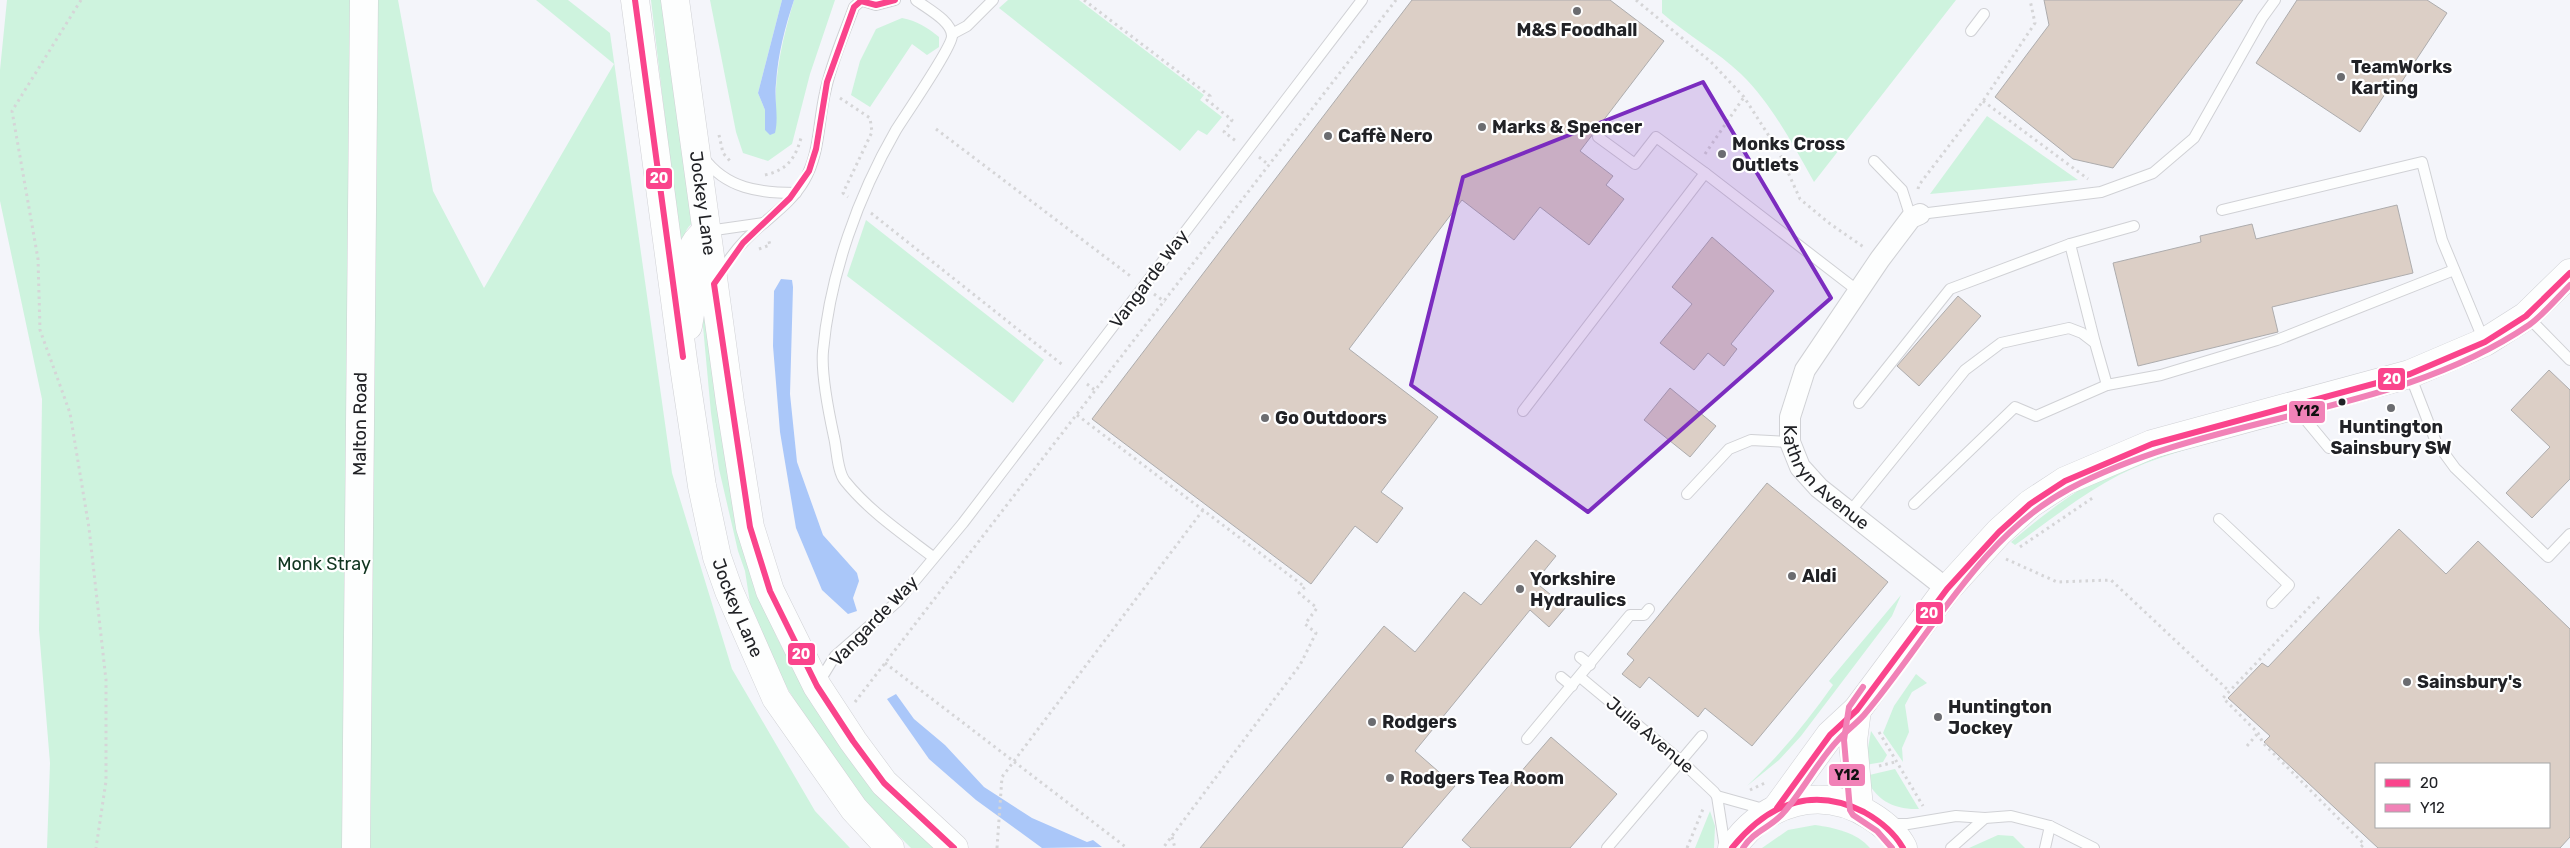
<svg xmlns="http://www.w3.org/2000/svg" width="2570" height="848" font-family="Rubik,sans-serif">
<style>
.green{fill:#cef3de}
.water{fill:#aac7f9}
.building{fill:#dccfc6;stroke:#adacad;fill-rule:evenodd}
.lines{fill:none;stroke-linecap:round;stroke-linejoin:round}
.lane-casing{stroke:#d0d1d5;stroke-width:12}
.street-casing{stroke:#d0d1d5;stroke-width:22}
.secondary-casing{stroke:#d0d1d5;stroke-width:29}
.primary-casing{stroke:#d0d1d5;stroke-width:29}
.path{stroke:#d5d5d7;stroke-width:3;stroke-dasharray:2.5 4;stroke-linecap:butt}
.lane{stroke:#fdfefe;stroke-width:10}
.street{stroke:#fdfefe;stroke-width:20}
.secondary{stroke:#fdfefe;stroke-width:28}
.primary{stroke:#fdfefe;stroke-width:28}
.bus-1-casing{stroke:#fff;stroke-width:10}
.bus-2-casing{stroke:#fff;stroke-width:10}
.bus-1{stroke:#fa448c;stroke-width:6}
.bus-2{stroke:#f182b7;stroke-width:6}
.marked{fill:#7b2cbf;fill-opacity:0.2;stroke:#7b2cbf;stroke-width:4;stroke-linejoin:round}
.poi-dot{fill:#6b6c70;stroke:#fff;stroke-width:2}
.bus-dot{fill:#212226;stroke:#fff;stroke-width:2}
.labels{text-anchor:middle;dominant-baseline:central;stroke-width:4.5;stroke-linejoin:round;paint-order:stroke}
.poi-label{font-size:18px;font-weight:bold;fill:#212226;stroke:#fff;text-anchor:start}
.street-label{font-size:18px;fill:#212226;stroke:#fff}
.park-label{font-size:18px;fill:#0f341f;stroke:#fff}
.line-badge{stroke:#fff;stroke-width:2}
.badge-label{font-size:14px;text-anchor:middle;font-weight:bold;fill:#fff}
.pale-badge-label{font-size:14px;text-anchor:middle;font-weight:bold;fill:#111}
</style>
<rect width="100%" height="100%" fill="#f4f5fa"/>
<g class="green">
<path d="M7,0H398L433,191L484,288L614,64L536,0H568L610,33L672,473L732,669L815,811L850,848H47L50,763L39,630L42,399L0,201V70Z"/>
<path d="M651,0H665L694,222C675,234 686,267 688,286L678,229Z"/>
<path d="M710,0H782L758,93L765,110V130L776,126C773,80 781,44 794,0H835L810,74L792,144L768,161L743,153L736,132Z"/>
<path d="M1008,0H1079L1204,95L1200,100L1222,117L1207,135L1198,130L1180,151L999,8Z"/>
<path d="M1662,0H1956L1814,182C1793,145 1772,104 1741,74C1717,51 1687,35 1662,13Z"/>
<path d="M902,18C917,21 927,27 939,37V47L927,55L912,44L870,107L851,95L860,61L876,29Z"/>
<path d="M1987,116L2078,180L1930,194Z"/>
<path d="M866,220L1044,360L1013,403L847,276Z"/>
<path d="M700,294H705L750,567L777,638L805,689L935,848H911L875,812L833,762L786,686L752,616L745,571L738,551L719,469L711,413Z"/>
<path d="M2231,436C2194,448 2154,457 2119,475C2082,494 2049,521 2015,545L2011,542C2051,508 2102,469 2153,454C2178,446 2205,442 2231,436Z"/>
<path d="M1901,595L1892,616L1801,736L1779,760L1747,786C1780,755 1807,722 1833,685L1829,681Z"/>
<path d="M1916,674L1927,683L1912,692L1905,705L1909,732L1902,748L1903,762L1883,733L1894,706Z"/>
<path d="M1871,731L1887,755L1883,762L1865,765Z"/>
<path d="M1895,769L1919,809C1894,810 1875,800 1865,776Z"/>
<path d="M1710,811L1715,826L1714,848H1695Z"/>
<path d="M1815,825C1835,828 1856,832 1870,848H1762L1788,830Z"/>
<path d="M1998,835L2013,836L2025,848H1969Z"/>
</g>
<g class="water">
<path d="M782,0H794C785,27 778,54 776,83C774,100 779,117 775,133L770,135L765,130V110L758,93Z"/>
<path d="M781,279L792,280L793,287L790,394L797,462L823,535L857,573L859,581L853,598L857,611L848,614L822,590L796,528L780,432L773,346L774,291Z"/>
<path d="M896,694L914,719L945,745L984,787L1032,818L1087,842L1093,840L1102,847L1042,848L976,800L929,759L887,699Z"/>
</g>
<g class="building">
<path d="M1412,0H1610L1664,41L1580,151L1613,176L1606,185L1624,199L1589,245L1540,207L1514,240L1462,200L1349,349L1438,417L1381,492L1403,508L1377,543L1355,526L1311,584L1092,419Z"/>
<path d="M2044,0H2243L2113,168L2073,159L1995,97L2049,25Z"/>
<path d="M2297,0H2427L2447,13L2393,95L2387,91L2360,132L2256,63Z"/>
<path d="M2397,205L2413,273L2272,307L2278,332L2138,366L2113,263L2201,242L2200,236L2252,224L2256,239Z"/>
<path d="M1712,237L1774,291L1731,344L1737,349L1724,366L1708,353L1694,370L1660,343L1692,304L1672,287Z"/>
<path d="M1958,296L1981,316L1919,386L1897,366Z"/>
<path d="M2549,370L2570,390V479L2532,518L2506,493L2550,447L2511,410Z"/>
<path d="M1670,388L1716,426L1690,457L1644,420Z"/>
<path d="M1767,483L1888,582L1752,746L1705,708L1698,717L1649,677L1640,688L1622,674L1634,660L1627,654Z"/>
<path d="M2399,529L2446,574L2478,541L2570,629V837L2560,848H2378L2264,742L2270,736L2228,698L2262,663L2268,667ZM2376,764H2549V827H2376Z"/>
<path d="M1536,540L1556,556L1535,582L1566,607L1549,627L1530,610L1415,751L1455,786L1402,848H1200L1384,626L1415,652L1464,592L1481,605Z"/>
<path d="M1551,737L1617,794L1570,848H1471L1462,840Z"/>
</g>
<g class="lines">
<defs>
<g id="lane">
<path d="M860,0L876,5L895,0"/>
<path d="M916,0C926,8 952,21 952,36C952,47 906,114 896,130C858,196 830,274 823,351C821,374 829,414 834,437C837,449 837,471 845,481C869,511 903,534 933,557"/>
<path d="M1971,31L1984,14"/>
<path d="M952,34L967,26L993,0"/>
<path d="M1598,137L1635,164L1656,137L1705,173"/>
<path d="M703,157C726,189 760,193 796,193"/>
<path d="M1874,161L1902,190L1911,218"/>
<path d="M2222,210L2422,162L2442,240L2484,341"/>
<path d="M1920,214L2101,192L2153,173L2194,138L2262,18L2275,0"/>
<path d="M708,231L764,223"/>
<path d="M718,277C730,256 746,237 765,222C780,209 794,198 804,181C820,154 818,123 825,93C831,63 844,35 854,7L861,1"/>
<path d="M2527,316L2570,360"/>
<path d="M2095,343L2070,244L2134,226"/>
<path d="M2410,375L2436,442L2455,468L2548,557L2570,534"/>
<path d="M1859,403L1950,289L2070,244"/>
<path d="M2295,407L2329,448"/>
<path d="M1523,411L1705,173L1858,291"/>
<path d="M1687,494L1729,449L1751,440L1790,442"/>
<path d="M1914,504L2015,407L2036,416L2107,385"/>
<path d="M1849,513L1965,370L2001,343L2069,328L2082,333L2095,343L2107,385L2161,375L2277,340L2454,270"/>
<path d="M2219,519L2289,585L2272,603"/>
<path d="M1580,657L1590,665"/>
<path d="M1561,677L1572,686"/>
<path d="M1580,677L1680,760L1714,792L1717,796L1725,848"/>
<path d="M819,682L835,656L898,601L963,523L1362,0"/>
<path d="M1527,739L1630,615H1644L1649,609"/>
<path d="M1717,796L1767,810"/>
<path d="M1890,824H1908L1956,816L1985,818L2011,816L2050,826L2094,848"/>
<path d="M1607,848L1702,736"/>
<path d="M1951,848L1985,818"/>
<path d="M2045,848L2050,826"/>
</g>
<g id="street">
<path id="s1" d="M1920,214L1911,218L1880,259L1805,370L1790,417V442L1800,467L1819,488L1947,589"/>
</g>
<g id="secondary">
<path id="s2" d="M635,0L683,360L702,486L717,557L729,591L776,698L854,809L890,848"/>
<path id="s3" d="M675,0L730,402L750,527L770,591L817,686L853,741L884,783L954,848"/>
<path d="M688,326C690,314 693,300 693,287C693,261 683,250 707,231"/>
<path d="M1857,710L1853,741L1859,808"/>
<path d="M1777,808L1830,735L1857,710L1947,589L1999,532L2030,504L2065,481L2152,444L2410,374L2485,342L2526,316L2570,273"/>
<path d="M1732,848C1765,801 1821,784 1871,816C1884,824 1896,834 1903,848"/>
</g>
<g id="primary">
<path id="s4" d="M356,848L364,0"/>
</g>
</defs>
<use href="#lane" class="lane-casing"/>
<use href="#street" class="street-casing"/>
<use href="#secondary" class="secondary-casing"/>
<use href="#primary" class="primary-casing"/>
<g class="path">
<path d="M81,0L12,111L38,259L40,330L70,413L89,528L106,680V781L96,848"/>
<path d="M1084,0L1210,96L1207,100L1232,120L1224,132L1236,141"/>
<path d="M1636,0L1711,62L1744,97L1778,150L1800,199L1829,223L1865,248"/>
<path d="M840,98L870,118L872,132L843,193L848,197"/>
<path d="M1983,101L2088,179"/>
<path d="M936,129L1133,278"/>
<path d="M719,135L723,153L730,161"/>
<path d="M1705,154L1744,97"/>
<path d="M1259,157L1269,165"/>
<path d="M765,175C787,170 795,159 801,138"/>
<path d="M1918,189L1919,185L1983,101L2035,23L2030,0"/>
<path d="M871,213L1064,366"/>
<path d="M759,249L770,245L768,238"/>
<path d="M1154,294L1165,302"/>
<path d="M1087,384L1096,391"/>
<path d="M1077,415L1305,587L1299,593L1317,608L1305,624L1316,633L1300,665L1163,848"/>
<path d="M2020,547L2094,497"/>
<path d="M2006,559L2057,582L2111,580L2229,691"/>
<path d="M2319,597L2223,698L2258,733L2263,743L2364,844L2360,848"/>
<path d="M885,663L1127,848"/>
<path d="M855,702L1396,0"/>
<path d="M1879,732L1923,806"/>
<path d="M2247,746L2258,733"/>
<path d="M1879,766L1895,762"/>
<path d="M1750,790L1765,783"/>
<path d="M1172,837L1175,848"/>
<path d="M997,848L1002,777L1203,510"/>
<path d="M1687,848L1703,809"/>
</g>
<use href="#lane" class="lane"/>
<use href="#street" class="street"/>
<use href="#secondary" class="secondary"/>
<use href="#primary" class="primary"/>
<defs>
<g id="bus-1">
<path d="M635,0L683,357"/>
<path d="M895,0L876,5L861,1L854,7L827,82L816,149L809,171L790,198L743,243L714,284L750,527L770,591L817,686L853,741L884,783L954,848"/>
<path d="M1777,808L1830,735L1857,710L1947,589L1999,532L2030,504L2065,481L2152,444L2410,374L2485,342L2526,316L2570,273"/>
<path d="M1732,848C1767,805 1811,785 1864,812C1880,821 1894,832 1903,848"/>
</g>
<g id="bus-2">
<path d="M1863,687L1849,707L1844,740L1850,810L1853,815L1877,831L1892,848"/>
<path d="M1743,848C1754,830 1773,827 1785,811C1804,789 1818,761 1838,740C1846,731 1856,724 1864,715C1928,640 1979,537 2069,489C2214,412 2392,418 2529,325C2544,314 2557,298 2570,285"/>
</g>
</defs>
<use href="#bus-1" class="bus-1-casing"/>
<use href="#bus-2" class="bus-2-casing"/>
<use href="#bus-1" class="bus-1"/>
<use href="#bus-2" class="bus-2"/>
</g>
<path class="marked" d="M1703,82L1831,298L1588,512L1411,385L1463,177Z"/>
<g class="poi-dot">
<circle cx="1577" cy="11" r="5"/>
<circle cx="2341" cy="77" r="5"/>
<circle cx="1482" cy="127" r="5"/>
<circle cx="1328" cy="136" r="5"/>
<circle cx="1722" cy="154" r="5"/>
<circle cx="2391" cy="408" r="5"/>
<circle cx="1265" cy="418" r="5"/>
<circle cx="1792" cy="576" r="5"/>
<circle cx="1520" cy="589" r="5"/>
<circle cx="2407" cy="682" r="5"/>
<circle cx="1938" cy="717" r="5"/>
<circle cx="1372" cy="722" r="5"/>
<circle cx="1390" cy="778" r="5"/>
</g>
<circle class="bus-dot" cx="2342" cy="402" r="4.5"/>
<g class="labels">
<g class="poi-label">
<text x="1577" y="30" text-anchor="middle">M&amp;S Foodhall</text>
<text x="2351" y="67">TeamWorks<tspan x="2351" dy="21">Karting</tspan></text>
<text x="1492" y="127">Marks &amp; Spencer</text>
<text x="1338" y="136">Caffè Nero</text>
<text x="1732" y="144">Monks Cross<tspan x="1732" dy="21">Outlets</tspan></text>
<text x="1275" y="418">Go Outdoors</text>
<text x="2391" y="427" text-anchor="middle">Huntington<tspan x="2391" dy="21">Sainsbury SW</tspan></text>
<text x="1802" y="576">Aldi</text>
<text x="1530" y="579">Yorkshire<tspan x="1530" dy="21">Hydraulics</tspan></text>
<text x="2417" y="682">Sainsbury's</text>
<text x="1948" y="707">Huntington<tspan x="1948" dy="21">Jockey</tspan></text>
<text x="1382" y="722">Rodgers</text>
<text x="1400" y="778">Rodgers Tea Room</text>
</g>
<g class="street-label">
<text stroke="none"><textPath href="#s3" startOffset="205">Jockey Lane</textPath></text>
<text transform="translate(1149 279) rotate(-53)">Vangarde Way</text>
<text stroke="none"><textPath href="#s4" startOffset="424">Malton Road</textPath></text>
<text stroke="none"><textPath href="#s1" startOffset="319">Kathryn Avenue</textPath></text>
<text stroke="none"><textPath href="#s2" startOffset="618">Jockey Lane</textPath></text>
<text transform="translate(874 621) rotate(-46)">Vangarde Way</text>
<text transform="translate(1650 735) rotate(40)">Julia Avenue</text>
</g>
<g class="park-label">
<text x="324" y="564">Monk Stray</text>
</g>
</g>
<g class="line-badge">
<rect x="645" y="167" width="28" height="23" rx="5" fill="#fa448c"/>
<rect x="2377" y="367" width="29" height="24" rx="5" fill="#fa448c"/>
<rect x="2288" y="400" width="38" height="24" rx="5" fill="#f182b7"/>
<rect x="1915" y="601" width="29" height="24" rx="5" fill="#fa448c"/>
<rect x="787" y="642" width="29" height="24" rx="5" fill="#fa448c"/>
<rect x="1828" y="763" width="38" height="24" rx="5" fill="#f182b7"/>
</g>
<g class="badge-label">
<text x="659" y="183">20</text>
<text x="2392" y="384">20</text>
<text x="1929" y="618">20</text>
<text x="801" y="659">20</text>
</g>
<g class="pale-badge-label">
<text x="2307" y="416">Y12</text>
<text x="1847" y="780">Y12</text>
</g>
<rect x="2375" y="763" width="175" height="65" fill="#ffffff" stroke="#a6a7a8"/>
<rect x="2385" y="779" width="25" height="8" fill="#fa448c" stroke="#a6a7a8"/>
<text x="2420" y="788" font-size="15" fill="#212226">20</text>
<rect x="2385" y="804" width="25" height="8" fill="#f182b7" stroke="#a6a7a8"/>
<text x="2420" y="813" font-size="15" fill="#212226">Y12</text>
</svg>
